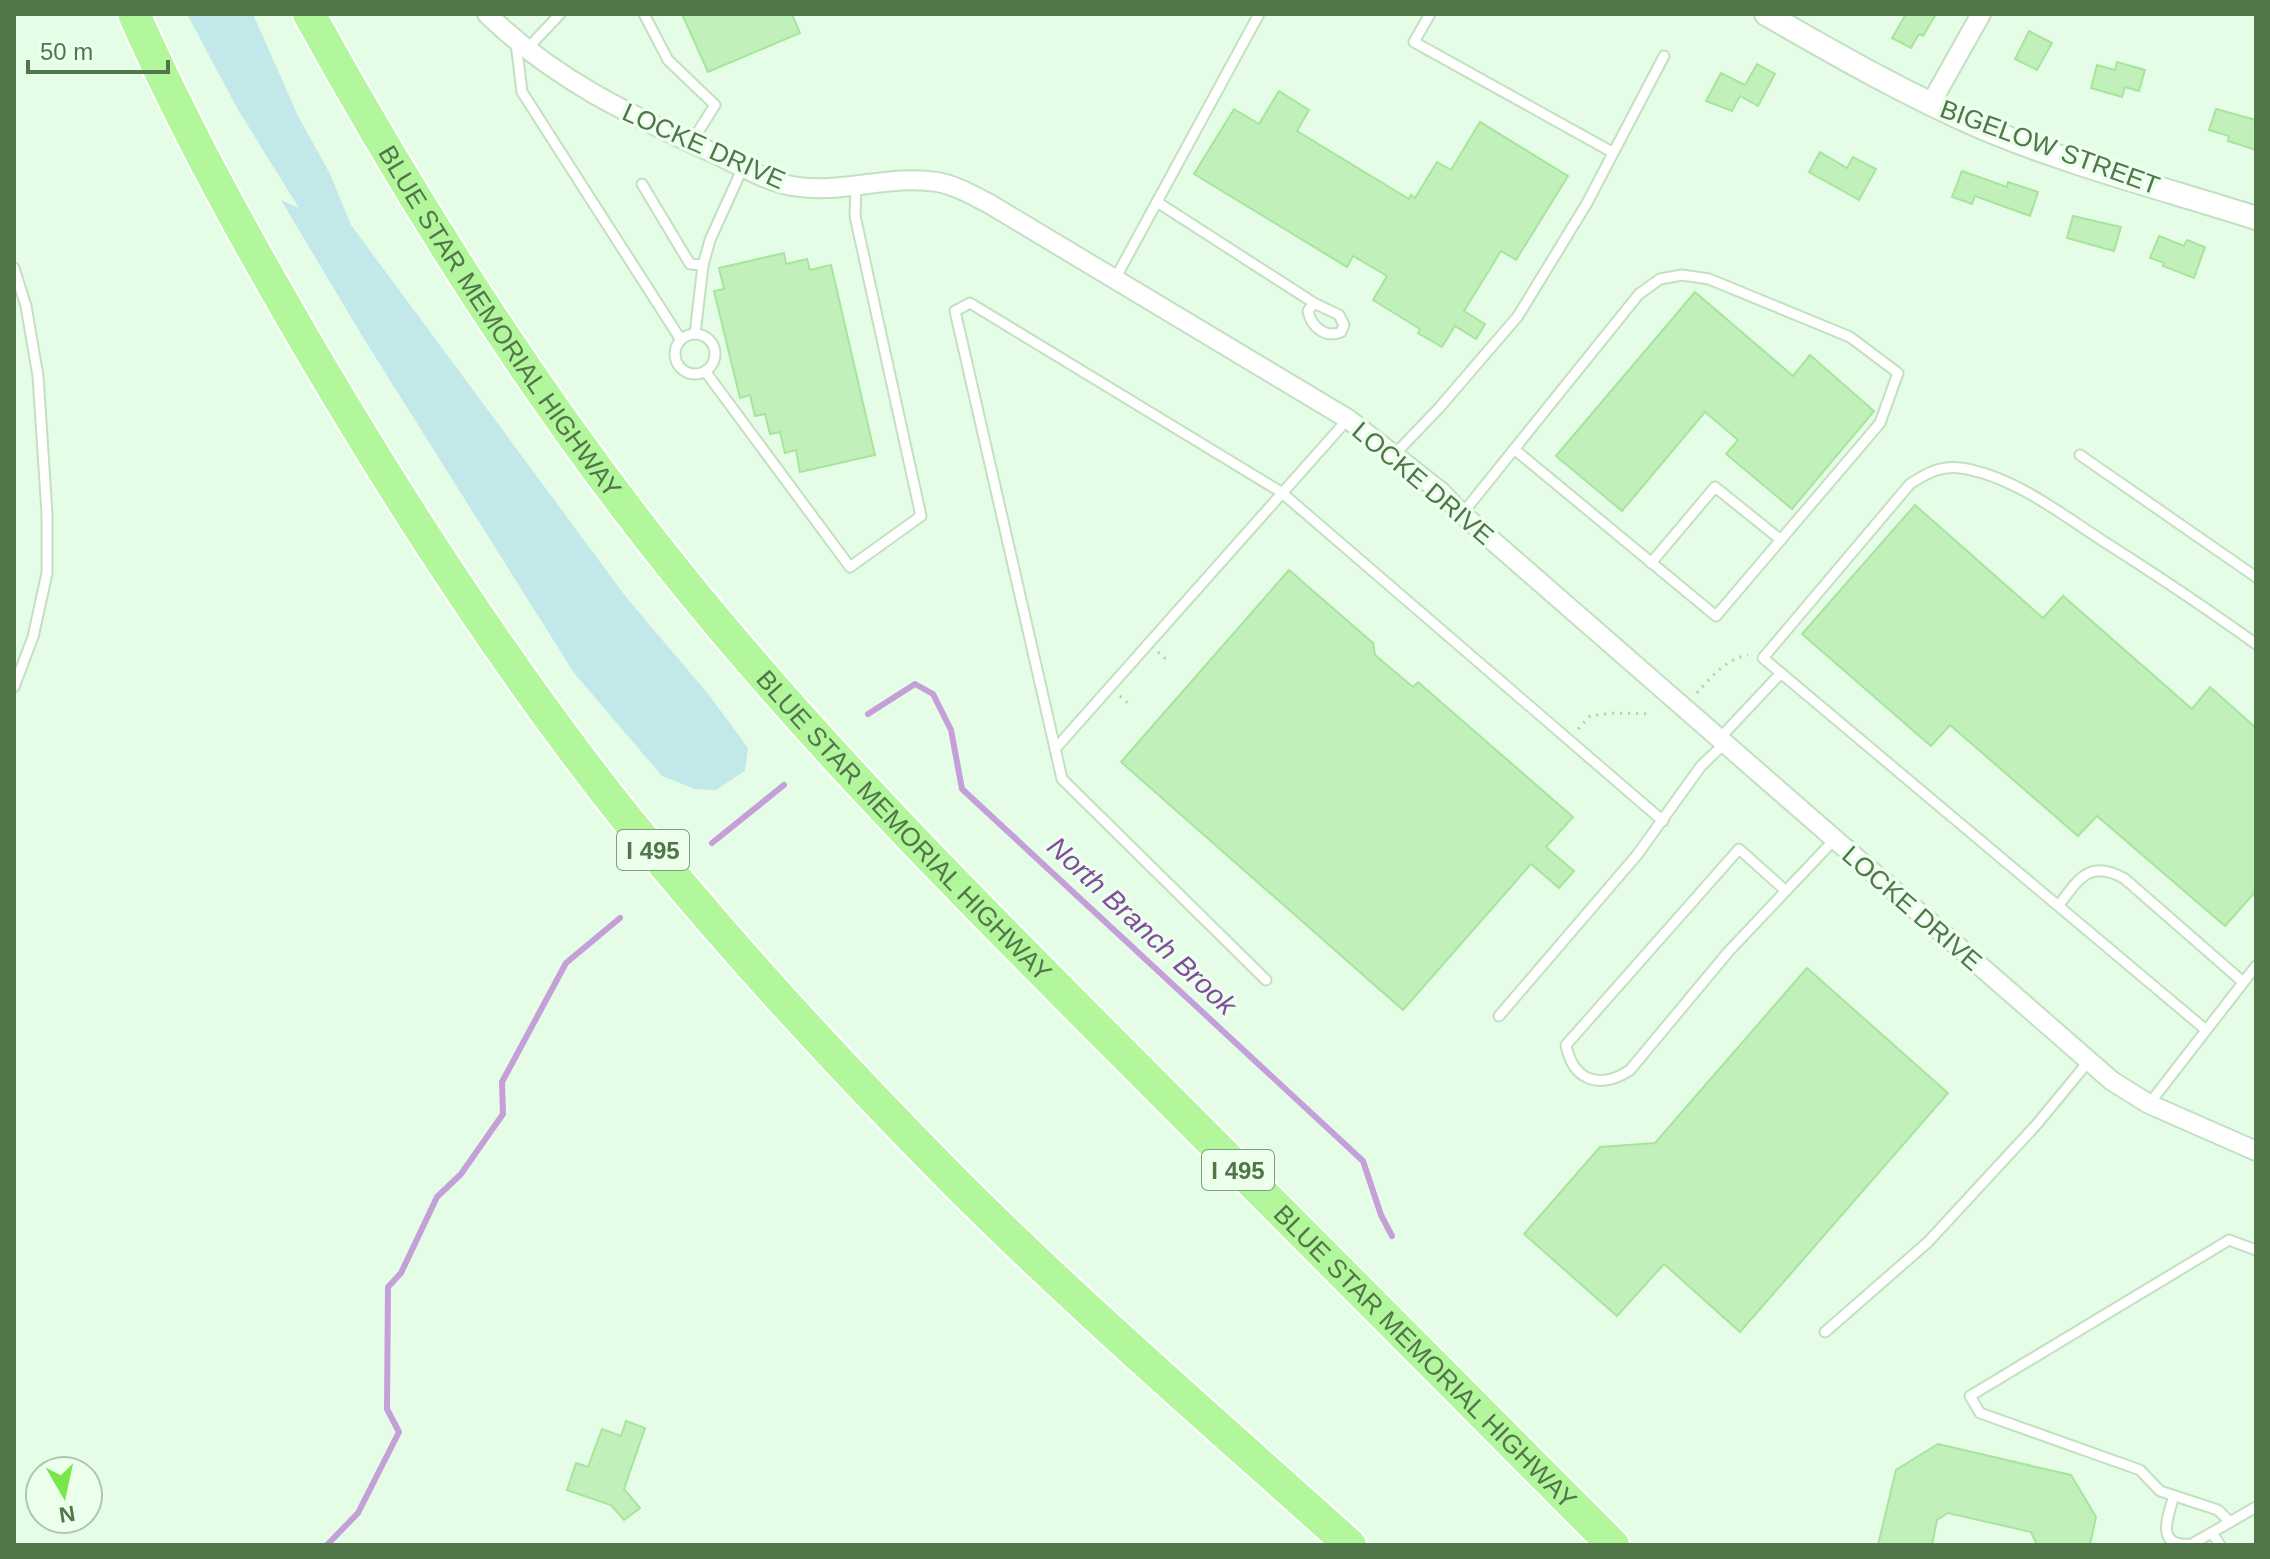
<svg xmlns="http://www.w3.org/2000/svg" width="2270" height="1559" font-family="Helvetica,sans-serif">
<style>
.green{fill:#c3e8ea}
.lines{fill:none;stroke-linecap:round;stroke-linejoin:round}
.stream{stroke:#c49fd8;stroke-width:6}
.building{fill:#c1f0ba;stroke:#a7e59d;stroke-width:2}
.service-casing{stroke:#c2e1c0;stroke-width:13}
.minor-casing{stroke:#c2e1c0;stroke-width:22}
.tertiary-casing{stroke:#c2e1c0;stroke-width:26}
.motorway-casing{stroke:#fff;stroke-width:36}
.path{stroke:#a7d79f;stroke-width:3;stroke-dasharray:2 6;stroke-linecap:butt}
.service{stroke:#fff;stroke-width:9}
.minor{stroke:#fff;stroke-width:18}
.tertiary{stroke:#fff;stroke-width:22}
.motorway{stroke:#b3f79c;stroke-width:32}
.labels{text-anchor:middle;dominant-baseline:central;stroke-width:7;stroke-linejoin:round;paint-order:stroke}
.shield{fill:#ecffed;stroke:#809f7b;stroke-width:2}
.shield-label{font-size:24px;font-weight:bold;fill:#51764a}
.street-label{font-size:26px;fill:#51764a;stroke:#ecffed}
.water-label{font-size:28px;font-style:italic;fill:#814c9f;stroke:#ecffed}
</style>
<rect width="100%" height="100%" fill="#e5fde7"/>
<path class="green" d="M187,14H253L298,116L330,174L351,225L626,597L709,695L748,748L745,771L716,790L695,789L662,776L574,673L364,339L281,200L299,208L237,108Z"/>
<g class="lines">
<g class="stream">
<path d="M868,714L915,684L933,694L951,730L962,789L1363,1161L1381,1215L1392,1236"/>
<path d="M712,843L784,785"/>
<path d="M327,1545L358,1513L399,1432L387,1409L388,1287L401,1273L437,1197L461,1174L503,1114L502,1082L566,963L620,918"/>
</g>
</g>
<g class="building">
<path d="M682,14H792L800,33L708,72Z"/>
<path d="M1906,14H1936L1923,36L1919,34L1911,48L1892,38Z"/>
<path d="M2029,31L2052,43L2037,70L2015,59Z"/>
<path d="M2117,62L2145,70L2139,91L2125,87L2122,97L2091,88L2097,65L2115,70Z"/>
<path d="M1757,64L1775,74L1758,106L1740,96L1732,111L1706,101L1721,73L1745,85Z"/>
<path d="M1279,91L1309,110L1297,131L1409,199L1411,195L1415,198L1437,162L1451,170L1480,122L1568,176L1516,260L1501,251L1464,311L1485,324L1476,339L1455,326L1442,347L1418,333L1420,329L1373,300L1387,276L1353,256L1347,267L1194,174L1234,109L1259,124Z"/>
<path d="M2216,109L2256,120V150L2228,141L2229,136L2209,130Z"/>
<path d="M1820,152L1847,168L1853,157L1876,169L1859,200L1809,172Z"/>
<path d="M1962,171L2007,187L2008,182L2038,192L2030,216L1975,196L1972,204L1952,197Z"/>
<path d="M2073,216L2121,227L2114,251L2067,238Z"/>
<path d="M2159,236L2184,246L2187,240L2205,247L2194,278L2163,266L2164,263L2150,258Z"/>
<path d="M784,253L786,264L807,259L810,270L831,265L875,455L800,472L796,450L785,453L780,432L770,434L765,414L755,416L750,395L740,398L714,291L724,289L719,268Z"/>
<path d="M1695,292L1793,376L1810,355L1874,411L1792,509L1726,454L1738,440L1705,412L1622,511L1556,456Z"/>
<path d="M1915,505L2043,618L2063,596L2192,709L2210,687L2256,728V891L2225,926L2097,816L2078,836L1950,725L1931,746L1802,634Z"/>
<path d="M1289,570L1373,643L1375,655L1413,687L1418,682L1573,817L1546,847L1574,871L1559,888L1531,864L1403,1010L1121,762Z"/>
<path d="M1807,968L1948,1093L1740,1332L1664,1264L1617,1316L1524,1234L1600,1147L1655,1143Z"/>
<path d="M626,1421L645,1428L624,1489L640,1508L624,1520L611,1505L567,1490L576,1463L588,1467L602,1429L621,1436Z"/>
<path d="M1938,1444L2071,1475L2096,1517L2090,1545H2037L2031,1532L1948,1513L1937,1520L1932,1545H1878L1896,1470Z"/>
</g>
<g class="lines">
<defs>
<g id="service">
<path d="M644,14L668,60L715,105L691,143"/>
<path d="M1430,14L1414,42L1612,152"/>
<path d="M516,43L522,92L681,340"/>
<path d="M526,50L560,14"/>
<path d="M642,184L690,264L703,265"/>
<path d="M1157,202L1314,303L1339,315L1344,325L1341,332C1325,339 1311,326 1308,311L1314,303"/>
<path d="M14,268L26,306L38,376L47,513V573L33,637L14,687"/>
<path d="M1115,279L1259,14"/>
<path d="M695,334L703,265L710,240L743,167"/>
<circle cx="695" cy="354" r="20"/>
<path d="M705,371L850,567L921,516L855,216L856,186"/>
<path d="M1394,455L1439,408L1518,316L1587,203L1664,56"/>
<path d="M2080,455L2256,577"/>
<path d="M1462,514L1639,294L1660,279L1682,275L1709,279L1850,337L1898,373L1880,423L1716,616L1514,449"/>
<path d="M1651,563L1715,487L1781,540"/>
<path d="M1719,739L1781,673"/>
<path d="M1055,749L1348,419"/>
<path d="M1786,891L1739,849L1566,1045C1573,1081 1600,1090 1630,1070L1729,951L1834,840"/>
<path d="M2059,905C2079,878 2090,859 2125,879L2243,982"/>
<path d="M1266,980L1062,779L955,311L970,303L1281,492L1663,821"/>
<path d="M1499,1016L1637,855L1701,766L1724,744"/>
<path d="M2206,1030L1763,658L1910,484C1927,473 1941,465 1961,468C2013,476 2060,513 2103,541C2155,574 2206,608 2256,644"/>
<path d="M2149,1104L2256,966"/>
<path d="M1825,1332L1928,1242L2037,1124L2088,1062"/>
<path d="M2174,1496C2168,1516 2154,1548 2192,1544L2256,1507"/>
<path d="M2230,1522L2218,1510L2160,1491L2140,1470L1980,1413L1970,1396L2229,1240L2256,1250"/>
<path d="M2212,1533L2220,1545"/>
</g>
<g id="minor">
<path d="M487,14C555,80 628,114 713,153C738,164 765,181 792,186C840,195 889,174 937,182C955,185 972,195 988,203L1348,419L1441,492L1462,514L2112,1081L2149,1104L2256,1151"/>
<path d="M1931,103L1981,14"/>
</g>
<path id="tertiary" d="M1766,14C1837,55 1907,95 1983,128C2071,165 2165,189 2256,218"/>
<g id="motorway">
<path d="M134,14C186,132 249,245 314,356C406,512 505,665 618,808C721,937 840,1066 956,1183C1082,1309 1218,1426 1350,1545"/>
<path id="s1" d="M309,14C417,210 537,399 677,573C817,747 975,905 1133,1063C1293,1224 1453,1385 1613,1545"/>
</g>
</defs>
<use href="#service" class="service-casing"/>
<use href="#minor" class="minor-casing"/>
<use href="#tertiary" class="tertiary-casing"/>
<use href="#motorway" class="motorway-casing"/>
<g class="path">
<path d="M1158,652L1167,660"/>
<path d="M1697,693C1711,677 1726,659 1748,655"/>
<path d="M1120,696L1129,704"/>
<path d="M1578,729L1590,716L1615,713L1651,714"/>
</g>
<use href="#service" class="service"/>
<use href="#minor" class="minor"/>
<use href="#tertiary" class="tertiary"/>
<use href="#motorway" class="motorway"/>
</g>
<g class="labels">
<g class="shield">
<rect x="617" y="830" width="72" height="40" rx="6"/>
<rect x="1202" y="1150" width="72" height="40" rx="6"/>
</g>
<g class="shield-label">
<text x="653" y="850">I 495</text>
<text x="1238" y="1170">I 495</text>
</g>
<g class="street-label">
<text transform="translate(704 146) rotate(24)">LOCKE DRIVE</text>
<text transform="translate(2050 147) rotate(20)">BIGELOW STREET</text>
<text stroke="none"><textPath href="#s1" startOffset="362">BLUE STAR MEMORIAL HIGHWAY</textPath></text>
<text transform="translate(1423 483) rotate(40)">LOCKE DRIVE</text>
<text stroke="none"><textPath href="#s1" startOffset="1010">BLUE STAR MEMORIAL HIGHWAY</textPath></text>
<text transform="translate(1912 908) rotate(41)">LOCKE DRIVE</text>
<text stroke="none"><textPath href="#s1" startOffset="1754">BLUE STAR MEMORIAL HIGHWAY</textPath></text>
</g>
<g class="water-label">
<text transform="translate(1142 926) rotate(43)">North Branch Brook</text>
</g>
</g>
<rect width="2270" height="1559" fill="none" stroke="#51764a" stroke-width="32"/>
<g transform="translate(64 1495) rotate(171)"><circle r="38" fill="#ecffed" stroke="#aec8ac" stroke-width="2"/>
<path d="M0-6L14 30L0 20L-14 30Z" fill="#78e849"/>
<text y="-12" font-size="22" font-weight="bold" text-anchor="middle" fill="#51764a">N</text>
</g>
<path d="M28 60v12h140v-12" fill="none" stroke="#51764a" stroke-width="4"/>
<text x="40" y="60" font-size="24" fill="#51764a" stroke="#ecffed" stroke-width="6" paint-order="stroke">50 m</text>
</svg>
